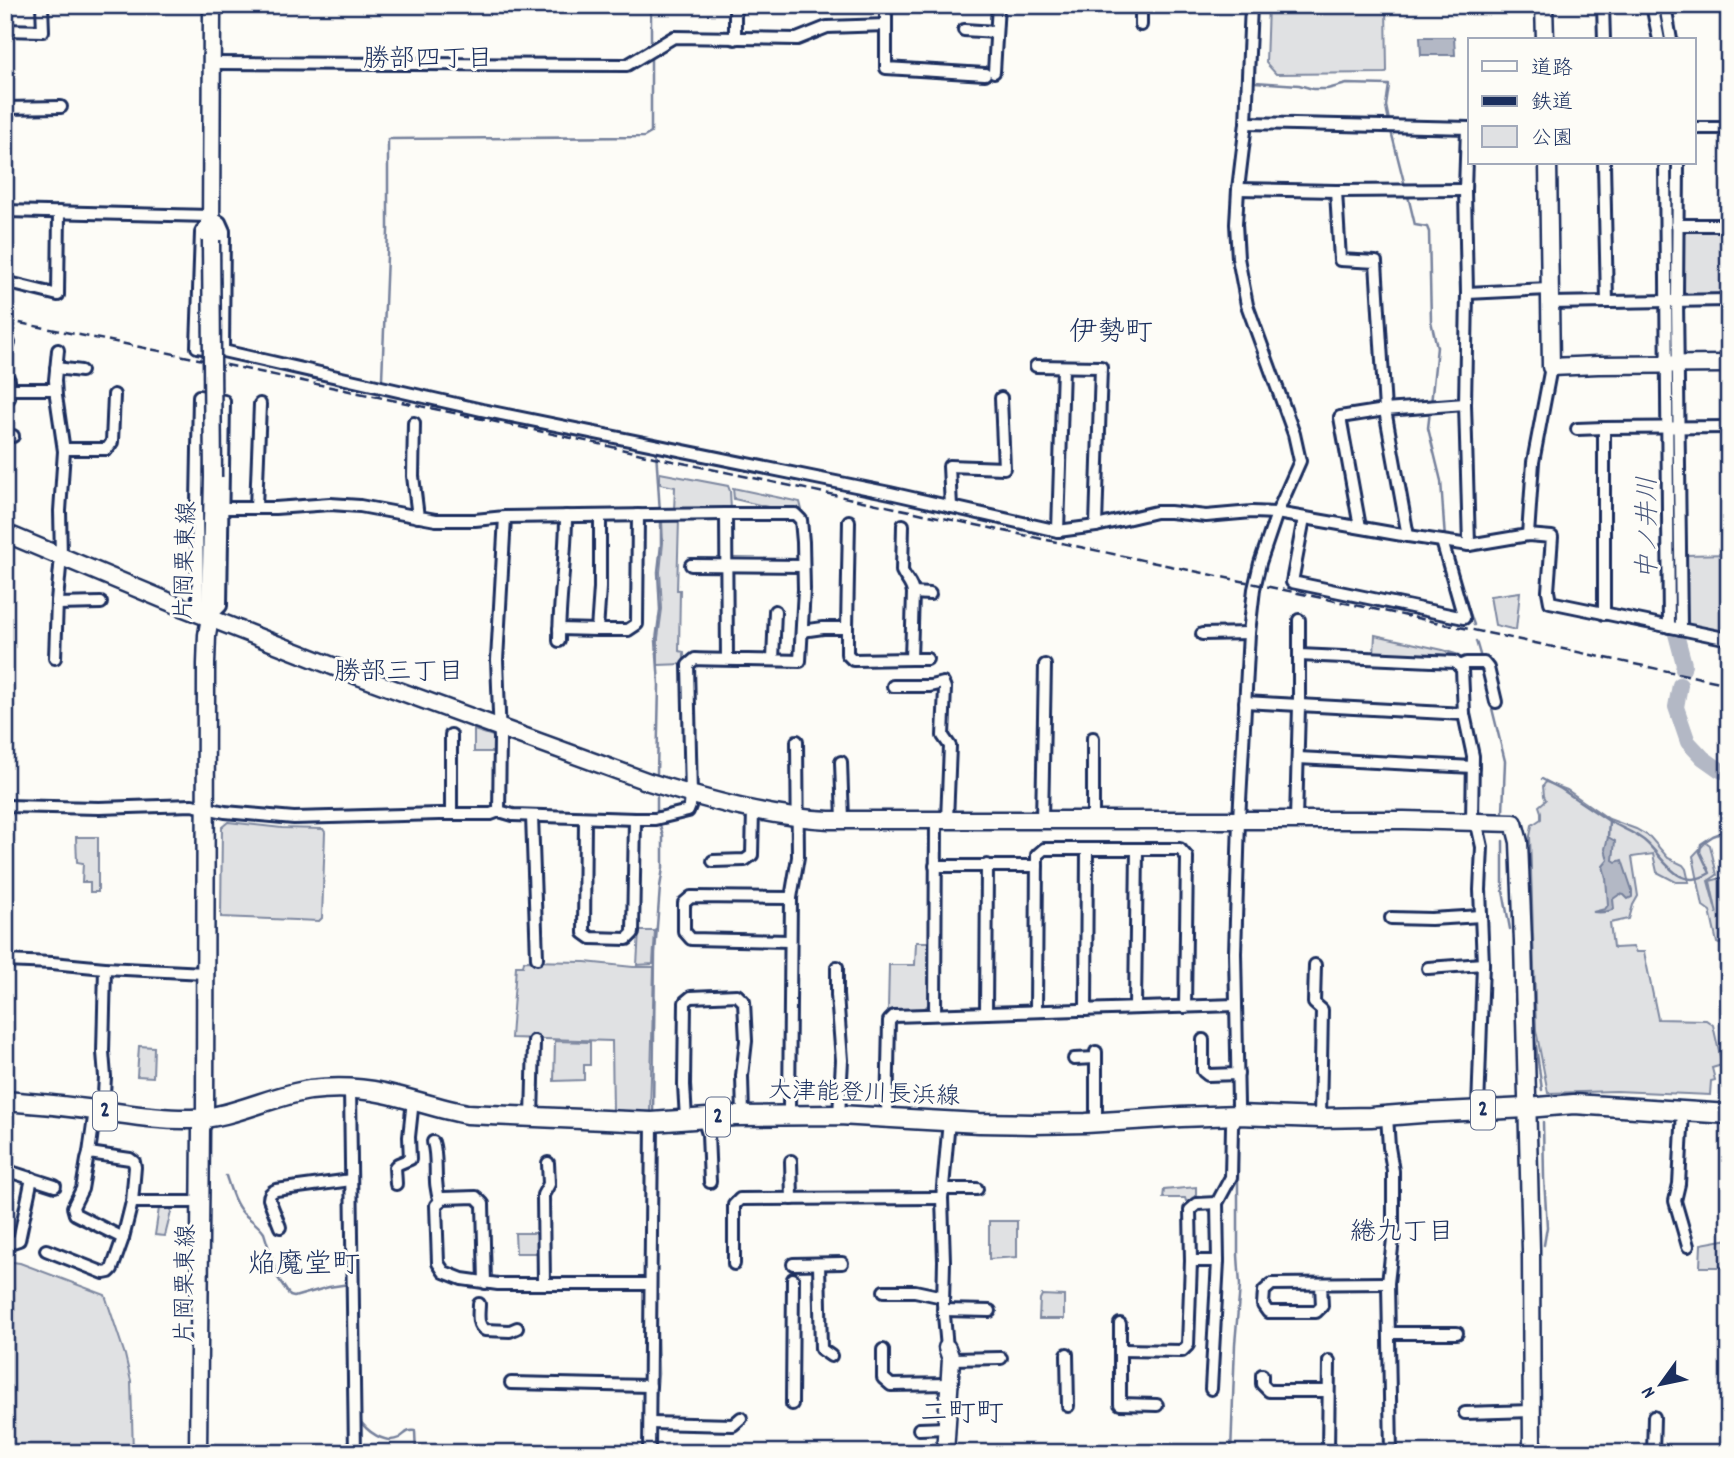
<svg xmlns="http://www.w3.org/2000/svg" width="1734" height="1458" font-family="Dekko,'Klee One',sans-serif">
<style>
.green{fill:#e0e1e3;stroke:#7e88a0;stroke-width:2}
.water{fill:#b3b8c5;stroke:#76819c;stroke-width:2}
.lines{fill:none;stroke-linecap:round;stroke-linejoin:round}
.stream{stroke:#76819c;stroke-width:2.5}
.river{stroke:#b3b8c5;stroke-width:16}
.street-casing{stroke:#1b2f5e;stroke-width:16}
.secondary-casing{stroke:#1b2f5e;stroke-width:21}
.primary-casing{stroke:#1b2f5e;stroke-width:23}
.street{stroke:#fdfcf7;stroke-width:10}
.secondary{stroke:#fdfcf7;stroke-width:16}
.primary{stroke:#fdfcf7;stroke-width:18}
.rail{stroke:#1b2f5e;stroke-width:2.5;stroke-dasharray:10 5;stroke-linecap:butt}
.secondary-bridge-casing{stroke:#1b2f5e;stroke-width:21;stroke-linecap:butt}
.secondary-bridge{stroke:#fdfcf7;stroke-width:16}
.labels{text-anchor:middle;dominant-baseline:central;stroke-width:6;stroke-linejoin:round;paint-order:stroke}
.shield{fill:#fdfcf7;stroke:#5f6c8c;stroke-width:2}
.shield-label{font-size:23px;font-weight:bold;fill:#1b2f5e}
.street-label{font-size:24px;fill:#1b2f5e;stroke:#fdfcf7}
.neighbourhood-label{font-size:26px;fill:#1b2f5e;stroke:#fdfcf7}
.water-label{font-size:26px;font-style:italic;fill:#49587d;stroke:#fdfcf7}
.quarter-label{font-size:28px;fill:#1b2f5e;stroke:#fdfcf7}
</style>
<rect width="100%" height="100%" fill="#fdfcf7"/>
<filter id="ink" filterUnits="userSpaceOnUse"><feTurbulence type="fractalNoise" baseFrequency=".0143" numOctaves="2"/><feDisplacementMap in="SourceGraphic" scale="14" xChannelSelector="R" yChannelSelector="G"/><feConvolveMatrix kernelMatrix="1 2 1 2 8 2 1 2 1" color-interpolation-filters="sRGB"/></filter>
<g filter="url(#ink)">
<g class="green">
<path d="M1268,5H1386L1387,71L1385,73L1276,74L1266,63Z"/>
<path d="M1729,229V297H1684L1682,230Z"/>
<path d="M660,473L728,486L730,491L731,510L674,511L675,487L660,484Z"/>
<path d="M733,488L800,502L802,510L768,507L734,499Z"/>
<path d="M662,519H679L677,590H680L679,651L684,652V664L658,665V638L662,609L660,572L663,543Z"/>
<path d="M1729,554V636L1688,627L1685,624V555Z"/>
<path d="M1520,592L1516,630L1495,625L1490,596Z"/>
<path d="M1375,635L1443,650L1459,655L1449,654L1448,657L1374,654Z"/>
<path d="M474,730L496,737V752H474Z"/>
<path d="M1546,782L1567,790L1609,819L1636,829L1650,837L1668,858L1683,865L1686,869L1689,882H1676L1657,872L1653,854L1632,857L1638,896L1633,905L1629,919L1610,923L1613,947L1615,948L1633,947L1636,952H1644L1658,1019L1706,1020L1713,1025L1722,1065L1712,1068L1715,1080L1711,1081L1710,1095L1616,1091L1548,1093L1536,1030L1530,836L1532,825L1541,819V812L1539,806L1546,800L1544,796L1543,786Z"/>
<path d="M228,822L282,828L323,829L325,832L322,918L319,921L221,917L222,827Z"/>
<path d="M76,837H98V892H90V882H82L83,863L77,862Z"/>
<path d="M1706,842L1710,845L1717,875L1708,881L1717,914L1710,881L1729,876V956H1727L1724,942L1719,944L1717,943L1710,911L1703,906L1693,856Z"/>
<path d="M639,931H655L653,964L637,965Z"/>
<path d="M916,942H929V1004L924,1009L888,1010L889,965H915Z"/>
<path d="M524,961L585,962L633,967H654L650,1114L613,1112L612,1041L511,1038L516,966H523Z"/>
<path d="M555,1041L590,1042V1065H584V1080L554,1081Z"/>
<path d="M139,1046L154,1047L153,1077L137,1076Z"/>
<path d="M1196,1187V1201H1186L1185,1198H1163L1164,1190Z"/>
<path d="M159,1208H172L165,1236L155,1235Z"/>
<path d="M989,1221H1017V1257L989,1259Z"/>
<path d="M515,1233H539V1253H516Z"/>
<path d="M1729,1239V1267H1700L1701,1244Z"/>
<path d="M5,1261L20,1263L105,1295L125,1355L131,1381L133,1453H5Z"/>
<path d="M1042,1295L1064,1296V1319H1039L1040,1299Z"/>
</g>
<g class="water">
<path d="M1420,37H1454L1455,55H1421Z"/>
<path d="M1608,837L1615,841L1613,860L1616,862L1622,860L1632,890V897L1628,899L1624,895L1620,894L1613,899L1614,909C1608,912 1600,913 1593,912L1605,909L1608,905L1606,878L1603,866L1608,860L1605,849Z"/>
</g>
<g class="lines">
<g class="stream">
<path d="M1255,40V82L1299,85L1313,89H1327L1347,84L1389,85L1386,106L1389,121"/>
<path d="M651,47V5"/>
<path d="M1391,131L1405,186"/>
<path d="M1407,192L1415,225L1427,227L1429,232L1431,321L1437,347L1431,404"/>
<path d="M382,379L388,231V139L644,137L651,133V54"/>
<path d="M472,402L507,410"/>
<path d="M1430,411L1428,428L1441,481L1445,539"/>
<path d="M656,450L660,513"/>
<path d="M1458,579L1474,625"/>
<path d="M1476,641L1481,658"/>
<path d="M1482,668L1505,761L1503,812"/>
<path d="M657,773L659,685L656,640L660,610L658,572L661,545V520"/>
<path d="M1542,779L1561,789L1609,821L1608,837"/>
<path d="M657,797V815"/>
<path d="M1609,821C1621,828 1637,833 1647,843C1666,861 1679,892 1710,873L1700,852L1701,844L1713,836L1729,830"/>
<path d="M1503,841V891L1510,929"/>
<path d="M1533,984L1534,1031L1542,1090"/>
<path d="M1697,1103L1729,1105"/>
<path d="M653,1114L655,953L660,887L663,868V836L659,821"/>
<path d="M1543,1122L1544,1178L1547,1227L1544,1245"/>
<path d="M226,1176C230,1188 234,1203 243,1213C250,1220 258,1224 264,1233L278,1278L290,1296L294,1297L329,1287L349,1284"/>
<path d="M654,1416L658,1374L656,1298"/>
<path d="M359,1419C366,1431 385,1445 399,1438C406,1434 406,1430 415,1431L416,1453"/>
<path d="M1231,1453L1235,1344L1240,1286L1238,1255V1126"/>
</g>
<g class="river">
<path d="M1659,5L1665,40"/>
<path d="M1671,163L1672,279"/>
<path d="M1673,381V419"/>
<path d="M1673,436L1674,620"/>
<path d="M1676,634L1684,664L1683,669"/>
<path d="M1680,685L1676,707L1688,742L1703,758L1720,770L1729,773"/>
</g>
<defs>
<g id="street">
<path d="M886,5V68L985,74"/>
<path d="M1141,5V25"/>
<path d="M1603,5L1604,40"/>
<path d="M1652,5L1659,40"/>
<path d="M1665,5L1671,40"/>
<path d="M5,30L43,31L42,5"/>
<path d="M964,30L996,32"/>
<path d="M735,39V5"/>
<path d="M1729,48V49"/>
<path d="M212,63L627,65L674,37L797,39L827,27L886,25"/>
<path d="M994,72L998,5"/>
<path d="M5,108L61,107"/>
<path d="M1246,123L1470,128"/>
<path d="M1467,128L1465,190L1467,293L1465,404L1469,545"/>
<path d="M1694,128H1729"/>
<path d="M1604,163L1607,302"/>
<path d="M1665,163L1669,627"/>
<path d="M1678,163L1677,300L1681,629"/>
<path d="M1238,189L1336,191L1465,190"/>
<path d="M1336,191L1340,260L1376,262L1385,410L1408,536"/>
<path d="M5,211L210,216L220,222L224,231L223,351"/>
<path d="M209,218L201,233L197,347L223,351L482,410L890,493L1058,531L1096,526L1156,512H1170L1206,516L1252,512L1277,513L1408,536L1469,545L1528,535L1552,537L1548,591L1550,602L1729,639"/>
<path d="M1677,225H1729"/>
<path d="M5,282L58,295L59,212"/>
<path d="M1467,293L1549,289"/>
<path d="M1549,303L1729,300"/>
<path d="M5,342L9,343"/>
<path d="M1036,366L1101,367L1096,526"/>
<path d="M56,368L81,371"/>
<path d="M9,380V398"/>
<path d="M9,389H55"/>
<path d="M199,396L224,401L221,606L210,617L198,603L197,503Z"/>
<path d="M414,423L413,476L418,517"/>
<path d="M1577,429L1604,428"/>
<path d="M5,436H13"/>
<path d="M64,449H107L112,442L114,395"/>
<path d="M951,507L949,466L1004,468L1001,398"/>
<path d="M223,508H275L330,504L360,506L436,520H475L505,517L497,660L500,739L499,811"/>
<path d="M256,508L260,404"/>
<path d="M505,517L726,514"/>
<path d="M1304,518L1292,582L1464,618L1442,541"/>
<path d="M1360,527L1340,417L1385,410L1465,404"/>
<path d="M1058,531L1063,367"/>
<path d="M1528,535L1533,462L1551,367"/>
<path d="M691,565L803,566"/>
<path d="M913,593L930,594"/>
<path d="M57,604L101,603"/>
<path d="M1604,614V428L1729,427"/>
<path d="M847,628L849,521"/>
<path d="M559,629L597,630L600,588V516"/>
<path d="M597,630H628L637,624L638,515"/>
<path d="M802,631L823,628H847V654L853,660L911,659L913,593C912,584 906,580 902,571L903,525"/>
<path d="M1202,634L1249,633"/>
<path d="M559,641C559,599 566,558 566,516"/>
<path d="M1299,655L1455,662L1462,669L1464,714L1473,756L1472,821L1478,829L1482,847L1480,890L1483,964L1478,1110"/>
<path d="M55,658L57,601L61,556L60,511L64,451L56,396L55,380L58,350"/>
<path d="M911,659H927"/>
<path d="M773,660L775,611"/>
<path d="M1459,666L1466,663H1484L1488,668L1496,702"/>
<path d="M893,686H930L943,683L945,688L943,736L950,746L947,820"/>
<path d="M1245,702L1464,714"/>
<path d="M1093,738V820"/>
<path d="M1298,758L1473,767"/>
<path d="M841,762L843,820"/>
<path d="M5,806L99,808L192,805L225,812L294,818L439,814H491L499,811L513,815L635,819H655L688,811L690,806L691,795L688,665L695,659C730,660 765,660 800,661L804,589L803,542L801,520L795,514H726L727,660"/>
<path d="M451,814V735"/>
<path d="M532,816L537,958"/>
<path d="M585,819L584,933L591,938L627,939L633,933L635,819"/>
<path d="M1296,820L1299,706V620"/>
<path d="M1042,821L1045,665"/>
<path d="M713,861L745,860L752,855L753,810"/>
<path d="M935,866H1037"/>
<path d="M1391,918L1431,919L1481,916"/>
<path d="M790,941L691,939L684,931V903L691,897L791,898"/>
<path d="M5,961L52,963L105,968L205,973"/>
<path d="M1315,965L1314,1003L1322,1010L1320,1118"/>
<path d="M837,967V995L842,1060L839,1115"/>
<path d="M1428,968L1483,964"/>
<path d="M1135,1008L1137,849"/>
<path d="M1086,1010L1087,849"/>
<path d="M1036,1011L1037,855L1044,849H1180L1187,857L1185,1007"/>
<path d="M986,1013L987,865"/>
<path d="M935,1014L936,820"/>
<path d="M1203,1040V1071L1208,1075L1238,1074"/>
<path d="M1096,1052V1122"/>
<path d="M1074,1059L1096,1058"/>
<path d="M350,1089L355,1453"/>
<path d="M95,1110L89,1153L130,1159L134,1162L135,1167L132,1202H200"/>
<path d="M1683,1110L1679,1184L1675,1201L1688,1246"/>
<path d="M103,1111L105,1077L103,1052L105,968"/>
<path d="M791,1114L789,1108L791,898L798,857L797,741"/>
<path d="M1387,1116L1389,1147L1393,1171V1239L1388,1283L1391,1453"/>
<path d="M887,1117L889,1021L894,1016L1236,1005"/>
<path d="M532,1118L534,1041"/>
<path d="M703,1118L708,1134L710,1182"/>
<path d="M686,1119L684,1085L685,1002L691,997L737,995L744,1002L746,1041L742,1076L743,1116"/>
<path d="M433,1142C439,1161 432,1182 440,1201"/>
<path d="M89,1153L87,1160L82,1189L73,1207L75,1214L123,1238L132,1202"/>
<path d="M791,1161L792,1199"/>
<path d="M5,1170L55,1186"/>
<path d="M396,1184L395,1167L398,1164L410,1159L409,1137L413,1100"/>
<path d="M943,1189H977"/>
<path d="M280,1227L269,1199C269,1194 271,1192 276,1190L351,1180"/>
<path d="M5,1242L10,1243L19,1240L32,1178"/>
<path d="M46,1250L104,1273L109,1272L112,1269L123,1238"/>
<path d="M1191,1261H1218"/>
<path d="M734,1264V1205L740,1199L942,1198"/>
<path d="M793,1264L842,1263"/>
<path d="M819,1264L821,1349L831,1356"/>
<path d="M485,1283L483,1204L476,1197L443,1198L436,1205L438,1263L444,1272L462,1279L498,1284H650"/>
<path d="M544,1284L543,1195L549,1184L548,1163"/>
<path d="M1321,1284L1322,1306L1316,1312H1268L1263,1305L1264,1291L1272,1284L1388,1283"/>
<path d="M884,1291H915L943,1297"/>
<path d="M479,1304C479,1313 476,1325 485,1330L510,1331L517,1328"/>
<path d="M943,1310L990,1311"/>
<path d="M1120,1324V1404L1157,1405"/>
<path d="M1389,1333H1457"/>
<path d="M947,1348L943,1304L944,1261L942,1198L949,1121"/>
<path d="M883,1350V1378L891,1385L950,1384"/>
<path d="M1120,1350L1182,1351L1188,1345L1191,1261L1190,1210L1197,1204L1217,1203"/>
<path d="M1067,1354L1068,1406"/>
<path d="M951,1359L1001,1358"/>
<path d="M1262,1375V1384L1269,1391H1328"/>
<path d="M511,1383L650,1386"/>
<path d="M1211,1389L1218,1261L1217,1203L1231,1177L1232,1126L1238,1115V1104L1235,953L1239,820L1249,633L1254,589L1260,563L1277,513L1300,461L1294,434L1247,305L1238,258L1236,224L1238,189L1246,123L1251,5"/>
<path d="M792,1404L793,1279"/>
<path d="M1465,1413L1532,1411"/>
<path d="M650,1423L733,1425L741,1418"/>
<path d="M919,1429L947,1428"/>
<path d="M649,1453L652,1122"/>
<path d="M1328,1453L1329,1361"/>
<path d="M1653,1453L1654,1417"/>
</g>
<g id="secondary">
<path d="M1544,5L1545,40"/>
<path d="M1548,163L1551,367L1598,365L1729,364"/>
<path d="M211,240L212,5"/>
<path d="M5,533L184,608L358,676L649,782C708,800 767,817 829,820H1404L1514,823L1519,842L1523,942L1531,1250L1532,1453"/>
<path d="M198,1453L201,1128L205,1118L206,664L207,635L210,617L213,477"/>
<path d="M945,1453L951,1359L947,1348"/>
</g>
<path id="primary" d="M5,1101C35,1103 65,1106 95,1110C127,1114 159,1120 191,1119C232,1118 270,1096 310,1090C334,1087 361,1088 384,1093C412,1099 439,1109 467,1114L652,1122L735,1116L839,1115L979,1123L1033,1124L1086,1123L1181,1117L1238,1115L1320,1118L1371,1117L1422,1113L1527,1108L1574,1104L1729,1114"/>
</defs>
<use href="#street" class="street-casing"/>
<use href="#secondary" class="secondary-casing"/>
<use href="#primary" class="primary-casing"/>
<use href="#street" class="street"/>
<use href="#secondary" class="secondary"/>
<use href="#primary" class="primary"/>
<path class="rail" d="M5,320L170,353L600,444L654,457L1729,684"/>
<defs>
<path id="secondary-bridge" d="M211,240L213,477"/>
</defs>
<use href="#secondary-bridge" class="secondary-bridge-casing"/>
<use href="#secondary-bridge" class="secondary-bridge"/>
</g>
</g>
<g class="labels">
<g class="shield">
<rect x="1471" y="1090.5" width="24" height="39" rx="5"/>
<rect x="93" y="1091.5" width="24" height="39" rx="5"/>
<rect x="706" y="1097.5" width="24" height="39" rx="5"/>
</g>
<g class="shield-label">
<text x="1483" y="1110">2</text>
<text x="105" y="1111">2</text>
<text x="718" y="1117">2</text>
</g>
<g class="street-label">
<text transform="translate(187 561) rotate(-88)">片岡栗東線</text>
<text transform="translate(864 1095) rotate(2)">大津能登川長浜線</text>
<text transform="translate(187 1284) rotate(-89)">片岡栗東線</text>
</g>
<g class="neighbourhood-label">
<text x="428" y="60">勝部四丁目</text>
<text x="399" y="673">勝部三丁目</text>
<text x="1402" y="1233">綣九丁目</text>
</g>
<g class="water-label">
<text transform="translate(1649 528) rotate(-90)">中ノ井川</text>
</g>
<g class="quarter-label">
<text x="1111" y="335">伊勢町</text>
<text x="304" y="1267">焔魔堂町</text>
<text x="962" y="1416">二町町</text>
</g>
</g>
<rect width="1734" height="1458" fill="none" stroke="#fdfcf7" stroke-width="28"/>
<rect x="14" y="14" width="1706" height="1430" fill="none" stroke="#1b2f5e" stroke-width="2.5" filter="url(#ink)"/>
<rect x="1468" y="38" width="228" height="126" fill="#fdfcf7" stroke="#a3aaba" stroke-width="2"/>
<rect x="1482" y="61" width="35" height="10" fill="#fdfcf7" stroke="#a3aaba" stroke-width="2"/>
<text x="1531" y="74" font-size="21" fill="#1b2f5e">道路</text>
<rect x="1482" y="96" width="35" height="10" fill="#1b2f5e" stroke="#a3aaba" stroke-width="2"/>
<text x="1531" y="108" font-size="21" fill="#1b2f5e">鉄道</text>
<rect x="1482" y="126" width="35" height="21" fill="#e0e1e3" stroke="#a3aaba" stroke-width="2"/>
<text x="1531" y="144" font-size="21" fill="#1b2f5e">公園</text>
<g transform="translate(1661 1384) rotate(237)" stroke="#fdfcf7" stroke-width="5" paint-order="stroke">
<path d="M0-5L12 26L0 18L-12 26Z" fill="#1b2f5e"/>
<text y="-10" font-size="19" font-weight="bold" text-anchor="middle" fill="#1b2f5e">N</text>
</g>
</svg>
